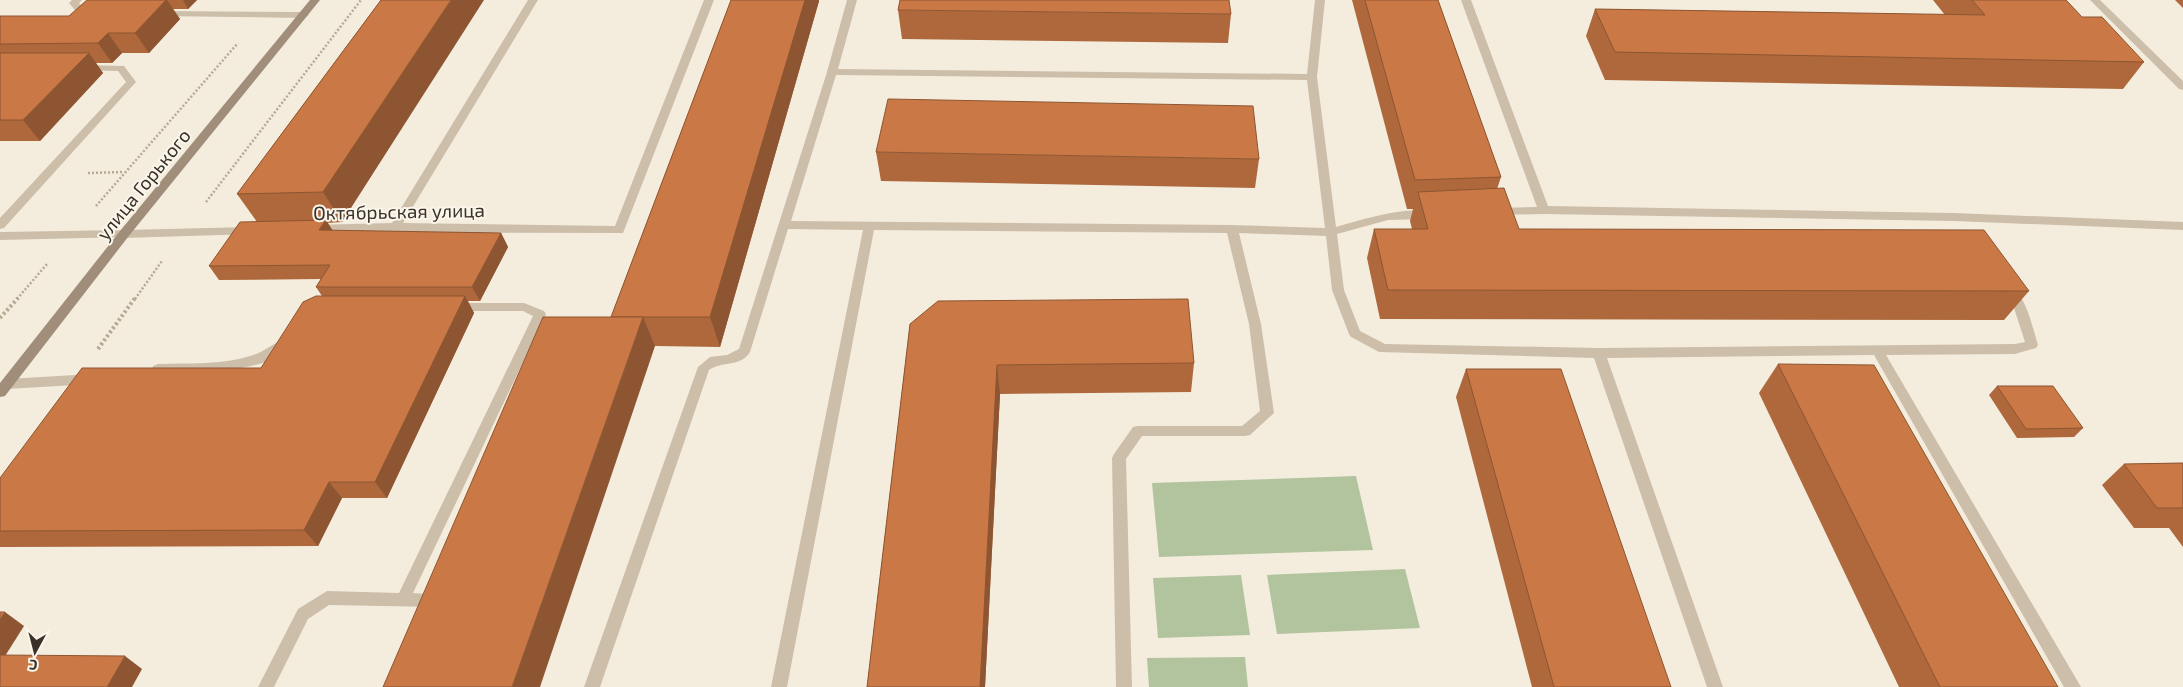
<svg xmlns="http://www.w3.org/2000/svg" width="2183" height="687" font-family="'Exo 2',sans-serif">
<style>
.green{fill:#b1c49d}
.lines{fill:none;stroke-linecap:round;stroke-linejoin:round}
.path-far1{stroke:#b8a993;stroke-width:2.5;stroke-dasharray:2 2;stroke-linecap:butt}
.path{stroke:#b8a993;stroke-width:4;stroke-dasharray:2.5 2.5;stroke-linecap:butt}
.lane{fill:#cdbea9;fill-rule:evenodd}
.street{fill:#cdbea9;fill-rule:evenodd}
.secondary{fill:#a08e7a;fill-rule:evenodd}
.wall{fill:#ae683c}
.shaded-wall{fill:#8d5531}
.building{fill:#ca7946;stroke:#8d5531}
.labels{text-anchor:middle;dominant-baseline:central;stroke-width:4;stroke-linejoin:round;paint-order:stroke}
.street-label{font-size:19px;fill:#3a3129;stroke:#fbf6eb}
</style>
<rect width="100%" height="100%" fill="#f4edde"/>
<g class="green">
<path d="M1356,476L1373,550L1159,557L1152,483Z"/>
<path d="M1405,569L1420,628L1277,634L1267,575Z"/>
<path d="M1241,575L1250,635L1158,638L1153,578Z"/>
<path d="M1245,657L1248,687H1149L1147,658Z"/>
</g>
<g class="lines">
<g class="path-far1">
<path d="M88,173L124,172"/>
<path d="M206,202L361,0"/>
<path d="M96,206L238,43"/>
<path d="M17,299L47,264"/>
<path d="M135,299L162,261"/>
</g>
<g class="path">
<path d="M0,318L18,298"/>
<path d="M98,349L135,298"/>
</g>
<g class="lane">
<path d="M72,0H82L79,3L85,10L94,11L96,13L91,16L79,15L69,3Z"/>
<path d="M528,0H538L403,223L615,226L704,0H714L623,233L310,232L308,229L310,226L314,225L392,223Z"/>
<path d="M847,0H857L838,69L1307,74L1315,0H1325L1317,77L1336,227C1353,222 1422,201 1434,215L1428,219L1388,220L1337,234L1344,290L1360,331L1385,344L1599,348L2015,344L2025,342L2013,305L2003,291L2009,287C2026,292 2033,330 2038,345L2036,348L2015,354L1886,355L2081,687H2064L1874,355L1607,358L1723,687H1707L1594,358L1379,352L1351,337L1349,334L1332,290L1326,236L1239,233L1261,324L1274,413L1250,435L1245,436H1142L1126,459L1132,687H1116L1112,458L1114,454L1133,427L1138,426H1242L1260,411L1249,324L1227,233L874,230L787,687H771L863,230L788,229L750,352C741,367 722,361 709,370L600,687H584L698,367L710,357L727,355L739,349L827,72ZM836,75L1307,80L1325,228L1232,225L791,221Z"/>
<path d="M1461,0H1471L1548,206L1954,213L2183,222V230L1954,221L1544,214L1492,215L1490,212L1496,208L1537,207Z"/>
<path d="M161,11L304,12L309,15L304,18L158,16L156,14Z"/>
<path d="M82,65L124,66L136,82L4,228L0,229V218L126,82L118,71L79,70V66Z"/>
<path d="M249,227L253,228L255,231L253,234L124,238L118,234L124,230Z"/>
<path d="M453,303H524L544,311L546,314L413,593L441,595L443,600L441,605L436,607L329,605L308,619L274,687H258L298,609L327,591L399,593L533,316L523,311H453L447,307Z"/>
<path d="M285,339L289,341L291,344C274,374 189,373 158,374L153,372L152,369L153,366L158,364C189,363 221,365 250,356C263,353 273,343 285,339Z"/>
<path d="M89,372L94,374L95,377L94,380L75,385L7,389L2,387L1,384L2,381L7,379L75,375Z"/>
</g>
<g class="street">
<path d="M2090,0H2100L2183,81V90L2179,89Z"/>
<path d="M124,230L128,231L130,234L128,237L0,240V232Z"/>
</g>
<path class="secondary" d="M310,0H320L128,237L5,396L0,397V383L120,231Z"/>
</g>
<g class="wall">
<path d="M87,0H197L188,9H173L180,19L149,53H122L112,63H96L103,73L40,141H0V16H69Z"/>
<path d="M381,0L342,222L327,223L332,231L501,233L508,247L480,301H468L474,313L387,498H342L318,546L0,547V478L261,368L322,296L316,287L321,279L219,280L209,266L257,222L237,194Z"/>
<path d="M731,0H819V1L720,347L655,346L611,317Z"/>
<path d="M1352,0H1438L1501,177L1497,189L1519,229L2029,291L2004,320L1380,319L1367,258L1374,229H1412L1410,221L1413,209H1407Z"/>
<path d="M1933,0H2066L2082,17L2144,62L2123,89L1605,80L1586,36L1595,9L1945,15Z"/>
<path d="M2175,0H2183V8Z"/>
<path d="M898,10L1231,14L1228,43L902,39Z"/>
<path d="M876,152L1259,159L1255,188L881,181Z"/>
<path d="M910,324L1194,363L1191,392L1000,394L985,687H867Z"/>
<path d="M1778,364L2058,687H1899L1759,393Z"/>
<path d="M1466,369L1671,687H1532L1456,397Z"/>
<path d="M1997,386L2083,428L2074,437L2017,438L1989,395Z"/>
<path d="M2183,463V547L2169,528H2134L2102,485L2124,464Z"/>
</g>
<g class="shaded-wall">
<path d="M166,0H167L180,19L149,53L135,33Z"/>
<path d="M183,0H197L188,9Z"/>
<path d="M451,0H484L342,222L323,192Z"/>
<path d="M805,0H819V1L720,347L710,317Z"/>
<path d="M108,33L122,53L112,63L98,43Z"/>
<path d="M89,53L103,73L40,141L23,120Z"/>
<path d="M326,220L335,234L319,230Z"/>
<path d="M501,233L508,247L480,301L472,287Z"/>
<path d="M465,296L474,313L387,498L375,482Z"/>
<path d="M643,317L655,346L540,687H512Z"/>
<path d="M997,365L1000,394L985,687H980Z"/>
<path d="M329,482L342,498L318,546L304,530Z"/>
<path d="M5,612L24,626L0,664V620Z"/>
<path d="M125,656L142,669L132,687H107Z"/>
</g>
<g class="building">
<path d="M87,0H166L135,33H108L98,43L0,44V16H69Z"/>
<path d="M381,0H451L323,192L237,194Z"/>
<path d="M731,0H805L710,317H611Z"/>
<path d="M900,0H1229L1231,14L898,10Z"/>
<path d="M1365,0H1438L1501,177L1415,180Z"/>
<path d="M1972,0H2066L2082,17H2102L2144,62L1615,52L1595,9L1985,15Z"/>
<path d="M0,53H89L23,120H0Z"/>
<path d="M888,99L1253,106L1259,159L876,152Z"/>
<path d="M1504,188L1519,229L1984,230L2029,291L1388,290L1374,229H1428L1418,192Z"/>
<path d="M326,220L319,230L501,233L472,287H316L330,265L209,266L240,222Z"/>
<path d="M316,296H465L375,482H329L304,530L0,531V478L82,368H261L303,302Z"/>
<path d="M1188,299L1194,363L997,365L980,687H867L910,324L938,301Z"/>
<path d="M543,317H643L512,687H383Z"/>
<path d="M1778,364L1874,365L2058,687H1940Z"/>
<path d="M1466,369H1561L1671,687H1554Z"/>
<path d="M1997,386H2053L2083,428L2026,429Z"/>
<path d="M2183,463V508H2157L2124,464Z"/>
<path d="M0,612H5L0,620Z"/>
<path d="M0,655L125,656L107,687H0Z"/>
</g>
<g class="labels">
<g class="street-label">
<text transform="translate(143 184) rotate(-51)">улица Горького</text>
<text transform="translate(399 211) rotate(-1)">Октябрьская улица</text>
</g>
</g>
<g transform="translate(35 652) rotate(187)" stroke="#fbf6eb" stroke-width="4" paint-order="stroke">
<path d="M0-4L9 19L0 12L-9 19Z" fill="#3a3129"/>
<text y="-8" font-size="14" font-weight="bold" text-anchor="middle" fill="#3a3129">С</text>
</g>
</svg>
